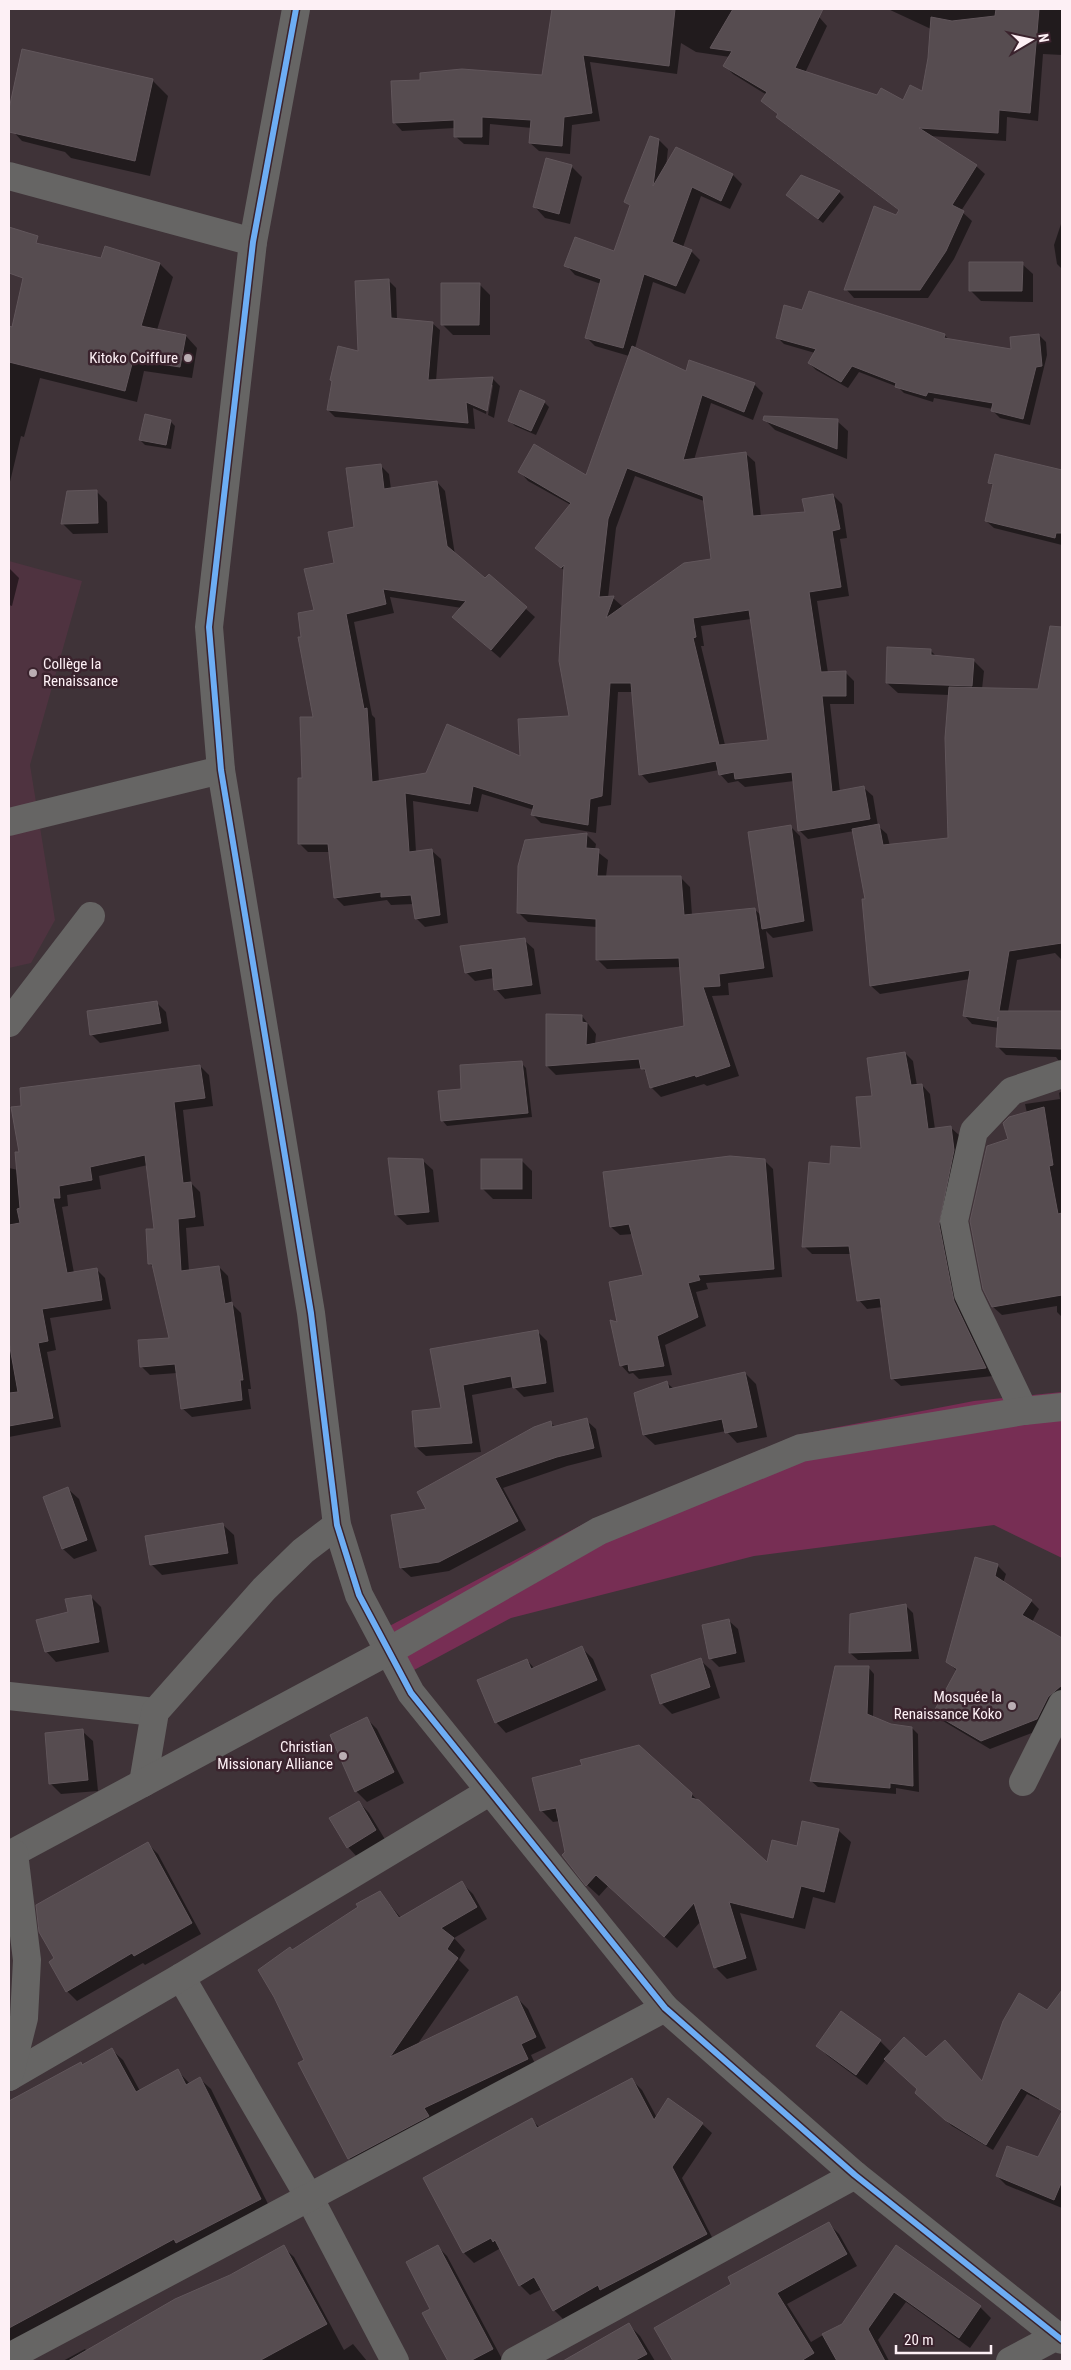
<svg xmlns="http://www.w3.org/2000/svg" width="1071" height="2370" font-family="'Roboto Condensed',sans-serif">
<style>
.built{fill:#4f3340}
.green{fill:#772e54}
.shadow{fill:#0007;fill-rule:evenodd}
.building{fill:#564c50;stroke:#61565b;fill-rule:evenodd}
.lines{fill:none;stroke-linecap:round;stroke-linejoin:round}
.minor{stroke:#666564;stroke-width:28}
.cycleway-casing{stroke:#3a232d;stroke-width:9}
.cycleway{stroke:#6dadf4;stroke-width:6}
.poi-dot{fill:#baaeb3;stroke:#3a232d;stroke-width:2}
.labels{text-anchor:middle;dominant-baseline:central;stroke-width:5;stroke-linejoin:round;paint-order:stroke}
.poi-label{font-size:15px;fill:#fdf0f5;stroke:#3a232d;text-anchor:end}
</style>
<rect width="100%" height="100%" fill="#3f3338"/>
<path class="built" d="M9,561L82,581L30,765L55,920L31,963L9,968Z"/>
<path class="green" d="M1062,1392V1558L994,1525L754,1556L511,1618L414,1670L378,1632L593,1519L797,1435L974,1401Z"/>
<g class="shadow">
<path d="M554,9H650L653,21L654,9H801L819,17L827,26L805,73L877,97L903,102L923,92L930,58L931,29L888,9H1062V55L1043,54L1038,121L1007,117L1006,141L929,136L976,166L985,174L961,211L972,221L954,259L928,298H854L846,289L900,211L786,125L778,117L779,115L763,100L767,95L733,74L725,66L730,57L696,52L681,43L677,74L590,62L600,121L572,125L570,154L539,151L530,143L532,128L490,124L489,145L464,144L455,136V128L402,131L394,122L543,77Z"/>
<path d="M23,51L152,80L168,96L150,176L71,158L65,152L22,141L9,127V115Z"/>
<path d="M659,140L668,149L666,167L733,175L742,184L730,209L701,196L683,247L691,251L700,260L685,294L653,282L635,348L687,373L754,384L763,393L753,420L711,403L694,460L746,454L755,462L761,517L806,513L833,495L842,504L847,538L840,539L849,596L817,601L828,673L845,672L854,681V704H830L840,792L864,788L873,796L878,826L887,834L890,846L950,839L949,695L898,693L887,683L930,650L937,657L973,660L984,671L982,689L1038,714L1062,710V960L1055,953L1017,960L1008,1012H1062V1065L1056,1057L1006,1055L998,1047L999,1028L972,1024L964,1015L970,979L880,994L871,986L863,900H866L854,831L808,839L800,831L794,781L745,787L738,781L728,783L720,774L719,770L649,783L641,774L633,692H618L611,805L598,807L596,833L541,823L532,814L534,810L482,794L478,812L413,801L416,852L432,851L441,859L448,923L425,927L416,918L414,904L391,905L387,900L344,906L335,897L330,852H308L299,843L303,779L315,718L303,638L335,564L355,528L380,465L389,474L391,489L437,482L445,491L455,555L485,580L489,576L535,617L500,658L463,626L462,608L390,597L394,613L354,622L372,715L375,718L379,782L521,758L570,718L565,571L546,556L571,505L528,481L520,472L587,476L629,356L595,346L586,337L601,284L575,275L566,265L615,253L631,207L626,202ZM635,476L704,501L712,561L620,610L622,606L613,598H608L616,528ZM751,619L770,741L725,745L701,646H704L701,626Z"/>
<path d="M571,166L582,177L570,224L545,218L535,207Z"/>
<path d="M802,177L839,192L844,197L823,223L793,200Z"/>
<path d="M1062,221V269L1057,264L1054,245Z"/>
<path d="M102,260L160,264L173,277L157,330L186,336L197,348L192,378L144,371L137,402L40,378L24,437L21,436L9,486V327L144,328V326L37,294Z"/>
<path d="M1022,264L1033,274V302L981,301L970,290Z"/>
<path d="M388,280L396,288L397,320L432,323L440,330L436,381L493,379L500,386L494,418L488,415L493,385H491L486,414L473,408L475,429L335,417L328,410L359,352Z"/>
<path d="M479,284L490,295V335H453L442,324Z"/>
<path d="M803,311L944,335L950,340L1012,351L1039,335L1046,342L1047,355L1030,425L1000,418L993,411V409L934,398L933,402L904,393L898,387L859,372L848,388L816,370L809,363L815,353L784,344L777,337Z"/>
<path d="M544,402L549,407L536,435L515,426L510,421Z"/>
<path d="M764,419L837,421L848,431L847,459L775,430Z"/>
<path d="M170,421L175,426L171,449L145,445L140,440Z"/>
<path d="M996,455L1062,472V545L994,528L986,521L994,487L989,482Z"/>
<path d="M96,491L107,502L108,533L73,534L63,524Z"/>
<path d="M9,568L19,578L12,606L9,605Z"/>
<path d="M791,827L800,836L813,931L773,938L766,931L773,977L728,983L729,995L712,996L739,1076L707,1086L704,1084L661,1097L651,1087L647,1073L642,1068L556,1075L547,1066L582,1016L596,1034L595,1044L686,1027L681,967L607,969L597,959V927L528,922L518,912L586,834L596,844L595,850L608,860L606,877L681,878L690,887L692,915L754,909L762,916Z"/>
<path d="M524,940L534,949L541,994L505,999L496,989L494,978L475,981L466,972Z"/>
<path d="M157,1003L166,1012L169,1031L100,1043L91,1034Z"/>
<path d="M905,1053L913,1061L917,1086L922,1085L930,1094L935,1129L950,1127L959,1135L962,1159L947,1233L993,1376L901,1386L892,1378L883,1307L867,1309L859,1300L852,1254H812L804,1246L831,1165L862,1149L873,1097Z"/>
<path d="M521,1063L526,1068L532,1117L447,1126L442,1120L462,1090Z"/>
<path d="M200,1066L209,1075L213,1106L183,1110L191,1183L200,1192L204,1226L186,1228L189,1271L219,1267L228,1276L232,1304L241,1313L251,1389H248L251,1409L192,1417L182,1408L177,1373L150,1375L141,1366L171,1339L154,1268L150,1264L155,1230L148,1165L99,1176L101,1189L67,1195L68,1206L62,1207L74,1273L96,1269L105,1278L111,1309L50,1318L56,1350L47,1352L61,1427L9,1437V1284H12L9,1268V1168L18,1170L20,1153Z"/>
<path d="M1062,1091V1317L1057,1312V1306L1002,1315L993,1307L1009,1140L1027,1113L1025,1104L1060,1099L1059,1093Z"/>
<path d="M422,1160L433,1170L439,1222L407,1225L396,1215Z"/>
<path d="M764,1160L773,1169L782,1277L706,1283L708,1289L696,1292L706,1326L665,1345L672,1375L639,1379L633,1373L629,1374L621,1365L619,1324L645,1276L633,1234L620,1235L611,1227Z"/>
<path d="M522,1161L532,1171V1199H493L482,1188Z"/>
<path d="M538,1332L547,1341L554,1392L524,1397L514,1387L472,1395L481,1452L426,1456L416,1447L442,1409L432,1350Z"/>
<path d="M745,1373L756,1384L767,1437L737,1443L726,1431L655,1445L644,1435L667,1383L674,1389Z"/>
<path d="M586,1420L596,1429L602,1457L567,1466L503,1488L526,1530L449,1571L411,1577L401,1568L428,1510L551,1423L555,1427Z"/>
<path d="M68,1489L79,1499L97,1551L74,1559L63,1549L44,1497Z"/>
<path d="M223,1525L234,1535L238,1564L162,1575L151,1564Z"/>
<path d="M997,1565L1006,1574L1003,1583L1031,1601L1039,1609L1032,1622L1062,1639V1699L1045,1728L990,1749L943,1721L935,1713L957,1671L947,1661Z"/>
<path d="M90,1596L101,1607L109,1652L56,1662L46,1651Z"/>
<path d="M906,1606L913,1613L919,1659L858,1660L850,1653Z"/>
<path d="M728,1620L738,1629L745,1662L719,1667L710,1658Z"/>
<path d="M582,1648L593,1659L606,1690L506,1733L496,1722L527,1660L534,1668Z"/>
<path d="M700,1660L711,1670L720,1698L672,1714L661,1703Z"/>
<path d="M868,1667L874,1674L873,1718L891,1725L912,1728L918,1734L919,1792L896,1788V1794L818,1787L811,1781Z"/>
<path d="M366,1718L377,1729L404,1783L367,1802L356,1791Z"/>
<path d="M82,1731L93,1741L98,1791L61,1794L50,1783Z"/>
<path d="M533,1779L691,1794L768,1864L798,1847L803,1823L839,1831L851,1842L835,1903L813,1897L805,1929L740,1913L757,1970L727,1979L715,1967L701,1921L677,1948L608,1886L599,1896L587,1885L564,1856L567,1852L560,1821L553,1822L541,1810Z"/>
<path d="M359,1802L369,1813L386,1841L358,1858L348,1847Z"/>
<path d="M148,1844L158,1854L201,1934L145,1965L143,1963L77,2001L67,1991L50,1963Z"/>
<path d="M462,1883L473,1894L487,1919L454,1938L465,1950L459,1960L469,1970L417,2045L516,1997L528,2009L546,2048L531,2055L538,2070L360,2170L349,2158L306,2060L293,1951L380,1893L401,1918Z"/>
<path d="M1019,1995L1062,2021V2060L1039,2100L1027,2094L993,2150L952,2126L922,2099L919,2090L886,2059L867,2085L828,2056L818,2046L841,2013L880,2041L892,2053L926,2059L983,2083Z"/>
<path d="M112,2050L123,2060L140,2091L178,2071L190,2084L200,2079L211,2089L271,2210L9,2343V2106Z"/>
<path d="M632,2080L642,2090L657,2118L702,2124L712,2133L682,2178L716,2245L564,2320L554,2310L542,2289L530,2295L520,2285L501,2248L474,2263L464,2253L532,2120L540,2128Z"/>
<path d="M1062,2113V2208L1006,2185L997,2176L1038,2159Z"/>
<path d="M828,2223L839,2234L857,2266L787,2304L811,2342L842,2324L896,2247L980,2307L991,2318L970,2348L906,2302L878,2340L889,2361H674L656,2329L733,2284Z"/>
<path d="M283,2247L294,2257L344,2350L353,2344L367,2361H63L85,2349L87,2351Z"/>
<path d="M438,2247L447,2256L502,2359L497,2361H449L424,2314L431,2310Z"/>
<path d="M629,2325L640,2336L655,2361H570L568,2359Z"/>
</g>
<g class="building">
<path d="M552,9H675L669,66L583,55L592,113L564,117L562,146L529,143L531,120L482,117V137H454V120L393,123L391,81L420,80V73L462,69L542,75Z"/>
<path d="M733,9H823L795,68L877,95L881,88L903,100L910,85L922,91L928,58L931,17L952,21L995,16L996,9H1039L1030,113L999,110L998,133L919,128L977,165L952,205L964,211L946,251L920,290H844L874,206L896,215L899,210L776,117L778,114L761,101L767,92L723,66L732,51L710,48Z"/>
<path d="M22,49L153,79L135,161L9,132V109Z"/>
<path d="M650,136L659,139L653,186L676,147L733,174L721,201L692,187L672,242L692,250L676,286L644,274L623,348L585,338L601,279L564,266L575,237L614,251L630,205L624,202Z"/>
<path d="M546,158L572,165L559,214L533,207Z"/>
<path d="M801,175L840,191L818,219L786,195Z"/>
<path d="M9,227L38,236L36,243L101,258L105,246L160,263L141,326L186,335L180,367L133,360L125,391L9,362V326L12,327L23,278L9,273Z"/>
<path d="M969,262H1023L1022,291H969Z"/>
<path d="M389,279L391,318L433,322L428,380L493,377L487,411L466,402L468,423L327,410L332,381L330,380L338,346L358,351L355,281Z"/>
<path d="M441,283H480L479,325H441Z"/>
<path d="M809,291L945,334L944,338L1011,349L1010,337L1039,334L1042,366L1036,367L1023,419L991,411L993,403L928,392L926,396L895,387L896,383L852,366L841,382L808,363L816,349L776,338L784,305L802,310Z"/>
<path d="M632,346L686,371L689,360L755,383L744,412L702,395L683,460L746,452L753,516L805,512L802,499L833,494L840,529L832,531L841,587L809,592L821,672L846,671V696H822L832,792L864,786L870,819L798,831L792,772L735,779L734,772L719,775L716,761L639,775L631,683H610L602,796L590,799L588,825L531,815L534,805L473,786L470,804L405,793L409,852L432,849L440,915L415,919L411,895L381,897V892L334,898L328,844H298V778H302L300,717H313L298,637H301L298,613L314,610L304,569L334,563L328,532L354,527L346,468L381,464L384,489L437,481L447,546L485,578L489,574L527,607L491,650L452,617L466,601L383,589L386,604L346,614L364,709L367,708L372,782L426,773L447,724L520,756L518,719L569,716L559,661L564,565L561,568L535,548L571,503L518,472L534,444L586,475ZM627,468L703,496L711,559L684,563L606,618L614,596L599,597L608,519ZM749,610L768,740L719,745L693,638L696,637L693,618Z"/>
<path d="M520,390L545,401L531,431L508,421Z"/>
<path d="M145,414L171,420L166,445L139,440Z"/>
<path d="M764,416L838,419L837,449L763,420Z"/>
<path d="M995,454L1062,470V533H1056L1055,538L985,521L993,484L988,483Z"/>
<path d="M97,490L98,523L61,524L67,491Z"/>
<path d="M1050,626L1062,627V943L1009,951L999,1011H1062V1049L996,1047L998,1017L997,1021L963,1016L970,970L870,986L862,899H865L852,829L879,824L883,845L948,838L945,738L949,687L1038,689Z"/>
<path d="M887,647L931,649V655L974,659L972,686L886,683Z"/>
<path d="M791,825L804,921L762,929L748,832Z"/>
<path d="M587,833L586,848L599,849L597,876H681L684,915L755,908L764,968L719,974L720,986L703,987L730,1066L696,1077L695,1075L650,1088L645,1069H641L639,1059L546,1066V1014L582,1015V1022L587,1023L586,1045L684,1026L679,958L596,960V919L517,913L518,866L525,840Z"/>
<path d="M525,938L532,985L494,990L492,968L465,973L460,946Z"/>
<path d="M157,1001L161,1023L90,1035L87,1011Z"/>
<path d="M905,1052L911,1085L922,1084L928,1129L951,1126L954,1150L939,1224L954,1301L986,1368L891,1379L880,1298L857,1301L849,1246L802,1247L809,1162L830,1164L831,1146L861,1148L856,1097L872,1096L867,1058Z"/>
<path d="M522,1061L528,1113L441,1121L438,1091L461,1089L460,1065Z"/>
<path d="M200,1065L205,1098L174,1102L183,1183L191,1182L195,1217L178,1219L181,1271L219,1266L225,1304L232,1302L243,1380H240L242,1400L181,1409L175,1364L140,1367L138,1340L169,1338L152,1264H148L146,1229H154L145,1155L90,1167L92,1180L59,1186L60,1198H53L67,1273L97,1268L102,1300L42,1309L48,1341L38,1343L53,1418L9,1426V1393L18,1392L9,1342V1225L20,1223L17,1209L20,1208L15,1152H19L11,1107L21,1106L20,1088Z"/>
<path d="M1044,1107L1053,1165L1049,1166L1058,1214L1062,1213V1295L992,1307L983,1289L970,1221L987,1146L1008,1139L1003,1123L1009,1117Z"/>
<path d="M730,1156L765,1159L774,1269L698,1275L700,1280L688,1283L698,1317L657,1336L664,1366L629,1371L628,1364L620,1366L610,1320L617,1322L609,1282L643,1275L629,1224L610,1227L603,1172Z"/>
<path d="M388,1158L423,1159L429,1212L395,1215Z"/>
<rect x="481" y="1159" width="41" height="30"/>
<path d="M538,1330L546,1383L513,1388L511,1376L463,1385L472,1443L415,1447L412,1411L441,1408L430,1349Z"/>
<path d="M745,1372L757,1427L725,1433L722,1419L643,1435L634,1393L667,1381L669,1389Z"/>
<path d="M587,1418L594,1448L557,1457L495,1478L518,1521L439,1562L400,1568L391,1515L426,1509L417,1492L534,1427L551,1421L552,1427Z"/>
<path d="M68,1487L87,1540L62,1549L43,1497Z"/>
<path d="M223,1523L228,1553L150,1565L145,1536Z"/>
<path d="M975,1557L998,1564L995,1576L1032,1600L1022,1615L1062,1638V1685L1048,1697L1037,1719L981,1741L933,1713L957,1669L946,1662Z"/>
<path d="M91,1595L99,1642L45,1652L36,1620L68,1612L65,1599Z"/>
<path d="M906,1604L911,1651L849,1653L850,1614Z"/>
<path d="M729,1619L736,1653L709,1659L702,1625Z"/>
<path d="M582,1646L597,1680L495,1723L477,1680L527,1659L531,1669Z"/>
<path d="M701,1658L710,1687L660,1704L651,1675Z"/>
<path d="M835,1666H869L867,1714L891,1724L912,1727L913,1786L890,1783V1788L810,1781Z"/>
<path d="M367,1717L394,1772L355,1792L330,1735Z"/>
<path d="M83,1729L88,1780L49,1784L45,1733Z"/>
<path d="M639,1745L692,1793L691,1798L699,1800L767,1862L772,1840L797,1846L802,1821L839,1829L824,1892L801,1886L793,1918L729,1902L746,1958L714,1968L694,1903L664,1937L596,1875L586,1886L562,1855L565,1852L556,1808L540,1811L532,1778L582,1765L580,1760Z"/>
<path d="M359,1801L376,1830L347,1848L329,1818Z"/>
<path d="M148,1842L192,1923L134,1956L132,1953L66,1992L49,1962L54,1958L39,1932L36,1905Z"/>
<path d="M462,1881L477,1907L441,1928L454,1938L447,1949L458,1958L390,2057L517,1996L536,2037L521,2044L528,2059L424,2108L429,2116L348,2159L298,2063L304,2060L274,1997L258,1970L290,1947L292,1950L358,1907L356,1904L380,1891L399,1918Z"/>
<path d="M1062,1990V2181L1054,2200L996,2176L1007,2146L1038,2157L1062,2111L1021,2088L986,2145L945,2120L915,2093L917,2089L884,2059L904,2037L926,2057L945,2040L982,2081L1003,2021L1019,1993L1047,2010Z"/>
<path d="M841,2011L881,2040L856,2075L816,2046Z"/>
<path d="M112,2048L136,2092L178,2069L186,2085L200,2077L261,2199L176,2243L174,2239L9,2328V2101L81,2062L82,2065Z"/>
<path d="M632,2078L654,2120L668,2098L703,2123L672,2167L707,2234L600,2290L598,2285L553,2311L534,2277L519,2286L495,2240L493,2242L491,2238L463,2253L423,2178L532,2118L537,2128Z"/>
<path d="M829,2222L847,2254L777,2293L814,2353L801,2361H673L654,2328L731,2284L728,2277Z"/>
<path d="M284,2245L327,2324L259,2361H68L175,2299L230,2275Z"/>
<path d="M438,2245L493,2349L470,2361H448L422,2313L430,2309L406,2262Z"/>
<path d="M896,2245L981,2306L959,2338L894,2292L868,2329L885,2361H837L822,2334L842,2324Z"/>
<path d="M629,2323L647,2354L634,2361H563Z"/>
</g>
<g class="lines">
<g class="minor">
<path d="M296,9L253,242L209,627L221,770L311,1313L337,1525L359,1595L411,1693L665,2008L855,2175L1062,2340"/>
<path d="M9,176L253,242"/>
<path d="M9,822L221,770"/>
<path d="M9,1023L91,916"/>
<path d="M1024,1411L968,1294L954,1221L974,1131L1012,1091L1062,1074"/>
<path d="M9,1696L155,1712"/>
<path d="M1023,1782L1062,1704"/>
<path d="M143,1783L155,1712L264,1589L303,1551L337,1525"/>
<path d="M9,1855L389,1651L599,1531L801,1448L1024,1411L1062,1407"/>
<path d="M181,1977L309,2197L395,2361"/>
<path d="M9,2077L181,1977L489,1792"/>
<path d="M9,2077L24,2018L27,1960L14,1853"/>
<path d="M9,2357L665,2008"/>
<path d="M515,2361L855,2175"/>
<path d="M1010,2361L1057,2336"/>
</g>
<defs>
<path id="cycleway" d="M296,9L253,242L209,627L221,770L311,1313L337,1525L359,1595L411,1693L665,2008L855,2175L1062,2340"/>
</defs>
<use href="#cycleway" class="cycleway-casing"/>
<use href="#cycleway" class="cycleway"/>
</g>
<g class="poi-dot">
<circle cx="188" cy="358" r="5"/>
<circle cx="33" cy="673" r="5"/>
<circle cx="1012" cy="1706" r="5"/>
<circle cx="343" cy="1756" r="5"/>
</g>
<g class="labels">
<g class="poi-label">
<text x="178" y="358">Kitoko Coiffure</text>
<text x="43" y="664" text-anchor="start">Collège la<tspan x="43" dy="17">Renaissance</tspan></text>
<text x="1002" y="1697">Mosquée la<tspan x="1002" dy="17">Renaissance Koko</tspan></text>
<text x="333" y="1747">Christian<tspan x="333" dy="17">Missionary Alliance</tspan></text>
</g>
</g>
<rect width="1071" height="2370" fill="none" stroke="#fdf0f5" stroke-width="20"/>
<g transform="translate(1031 40) rotate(81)" stroke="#3a232d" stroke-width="4" paint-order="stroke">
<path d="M0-4L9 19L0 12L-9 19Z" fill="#fdf0f5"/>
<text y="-8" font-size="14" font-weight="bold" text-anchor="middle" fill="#fdf0f5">N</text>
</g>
<path d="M896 2345v8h95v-8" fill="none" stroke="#fdf0f5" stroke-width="2.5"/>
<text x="904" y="2345" font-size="15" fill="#fdf0f5" stroke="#3a232d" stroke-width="4" paint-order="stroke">20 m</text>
</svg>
